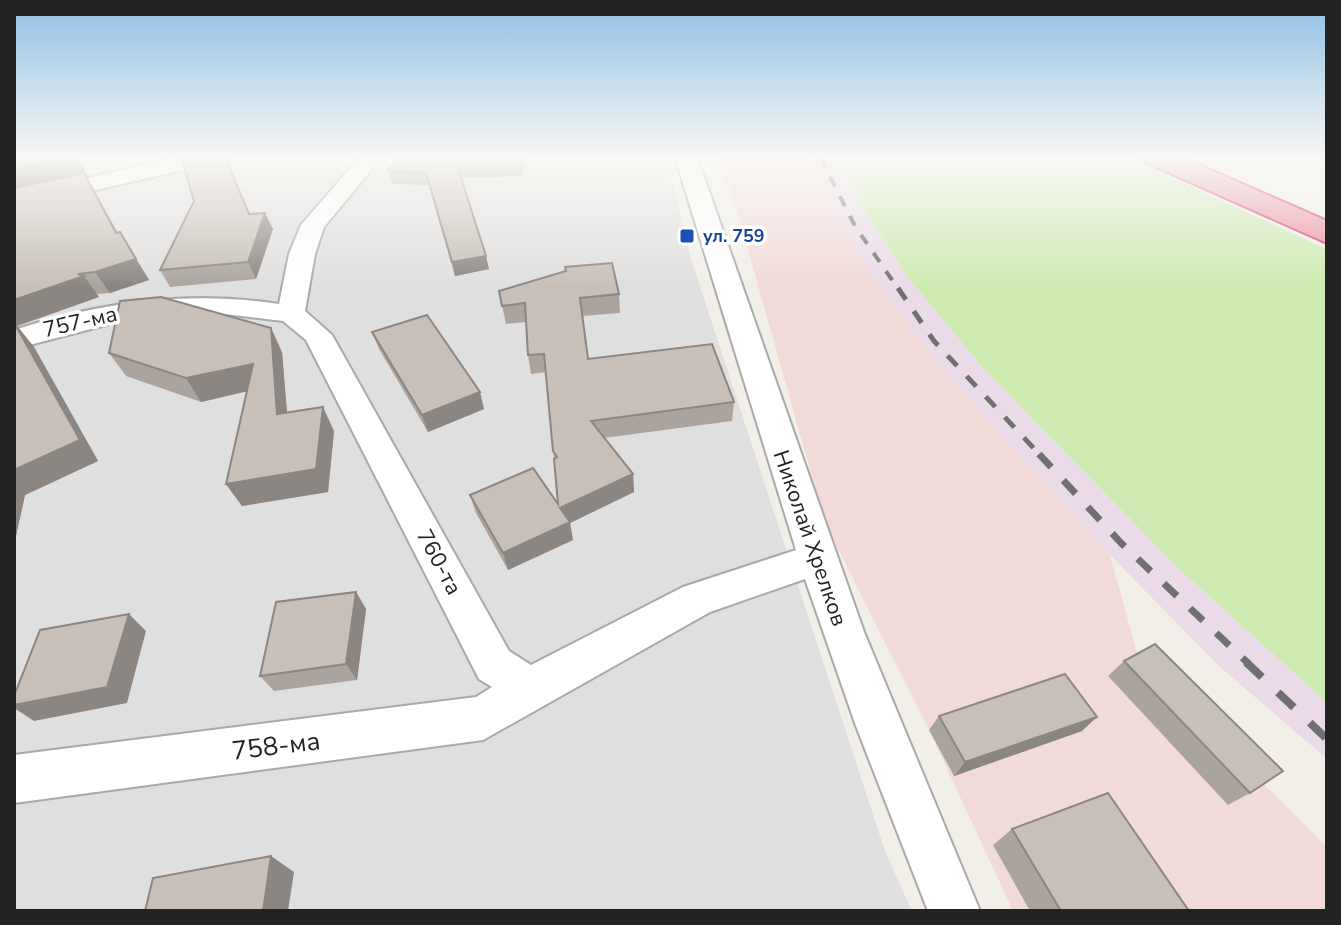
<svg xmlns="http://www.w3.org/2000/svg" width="1341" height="925" font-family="'Nunito Sans',sans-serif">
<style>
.residential{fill:#e0dfdf}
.commercial{fill:#f2dad9}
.industrial{fill:#ebdbe8}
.grass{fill:#cdebb0}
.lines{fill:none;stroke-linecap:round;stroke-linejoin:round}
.street-casing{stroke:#a9a9a9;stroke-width:4}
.highway-casing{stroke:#dc2a67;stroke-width:4}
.street{fill:#fff;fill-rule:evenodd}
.highway{fill:#e892a2;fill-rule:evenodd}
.rail-far3{stroke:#707070;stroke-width:4;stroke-dasharray:11 11;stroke-linecap:butt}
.rail-far2{stroke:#707070;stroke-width:5;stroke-dasharray:14 14;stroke-linecap:butt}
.rail-far1{stroke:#707070;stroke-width:7;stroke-dasharray:18 18;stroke-linecap:butt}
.rail{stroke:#707070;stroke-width:8;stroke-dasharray:22 22;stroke-linecap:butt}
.wall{fill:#aba49e}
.shaded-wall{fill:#8b8681}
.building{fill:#c7bfb8;stroke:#8b8681;stroke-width:2}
.transit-dot{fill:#1a4fb4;stroke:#fff;stroke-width:3}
.labels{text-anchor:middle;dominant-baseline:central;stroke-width:7;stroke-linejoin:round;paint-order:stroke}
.far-transit-label{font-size:18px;font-weight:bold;fill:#164399;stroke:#fff;text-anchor:start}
.street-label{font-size:22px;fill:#222;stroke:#fff}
.near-street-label{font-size:26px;fill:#222;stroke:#fff}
</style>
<rect width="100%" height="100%" fill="#f2efe9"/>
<path class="residential" d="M14,157H666L691,259L886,854L912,911H14Z"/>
<path class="commercial" d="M714,157H809L831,208L954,383L1110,555L1139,660L1327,847V911H1013L929,730L825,523L732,193Z"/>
<path class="industrial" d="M809,157H835L862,206L907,276L981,366L1178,568L1327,703V759L1219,666L1110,555L954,383L875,281L831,208Z"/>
<path class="grass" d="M835,157H1126L1327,249V703L1178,568L981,366L907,276L862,206Z"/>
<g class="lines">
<defs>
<g id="street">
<path d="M180,157H219L217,162L14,209V195Z"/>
<path d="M360,157H382L324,227L315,254L305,311L332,335L509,651L531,665L683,587L796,550L675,157H697L864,632L980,911H928L856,726L805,579L710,612L483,740L14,803V755L476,697L492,687L479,679L306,340L283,321L216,313L114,323L14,349V330C100,302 190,290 279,304L289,254L301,225Z"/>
</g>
<path id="highway" d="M1143,157H1181L1327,221V243L1147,163Z"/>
</defs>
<use href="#street" class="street-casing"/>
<use href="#highway" class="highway-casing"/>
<use href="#street" class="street"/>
<use href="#highway" class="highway"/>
<path class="rail-far3" d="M820,157L855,226L899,290"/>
<path class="rail-far2" d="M898,288L934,341L1041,456"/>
<path class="rail-far1" d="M1039,454L1121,543L1249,664"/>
<path class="rail" d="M1246,662L1327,739"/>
</g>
<g class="wall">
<path d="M14,157L87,175L86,176L118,233L120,232L149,280L110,293L97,294L99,297L17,326L34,347L98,461L25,495L14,545Z"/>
<path d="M226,157L249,214L273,229L256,279L170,287L160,270Z"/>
<path d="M524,157L522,176L460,178L489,269L455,276L429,185L392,184L388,171Z"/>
<path d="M499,291L619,294L620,313L582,316L588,359L734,402L732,421L604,438L633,474L634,492L570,523L573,540L508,570L476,513L470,495L558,504L546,372L531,374L528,355L526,322L506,324Z"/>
<path d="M372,332L484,409L428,432L379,349Z"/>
<path d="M282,352L287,413L334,431L328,492L242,506L226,484L247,391L201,402L126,376L109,353Z"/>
<path d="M356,592L366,609L357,680L274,691L260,676Z"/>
<path d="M1124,661L1250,793L1228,805L1108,676Z"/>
<path d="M939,716L1082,731L954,776L929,730Z"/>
<path d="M1012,829L1189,911H1030L993,845Z"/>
</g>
<g class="shaded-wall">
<path d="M68,157H77L87,175L86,176L129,254L14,192V169Z"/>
<path d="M521,157H524L522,176L520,163Z"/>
<path d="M265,213L273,229L256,279L248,262Z"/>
<path d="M486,256L489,269L455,276L452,262Z"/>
<path d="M136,259L149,280L110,293L95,272Z"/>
<path d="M84,276L99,297L17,326L34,347L98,461L25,495L14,545V300Z"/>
<path d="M271,328L282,352L289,437L277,414Z"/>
<path d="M253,364L266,387L201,402L186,378Z"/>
<path d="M480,392L484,409L428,432L422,415Z"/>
<path d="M323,407L334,431L328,492L242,506L226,484Z"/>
<path d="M633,474L634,492L570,523L573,540L508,570L503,553L560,508Z"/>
<path d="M356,592L366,609L357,680L346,664Z"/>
<path d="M129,614L146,631L127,703L34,721L14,708V705Z"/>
<path d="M1097,717L1082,731L954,776L965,762Z"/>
<path d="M271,856L294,872L288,911H263Z"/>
</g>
<g class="building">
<path d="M14,157H68L14,169Z"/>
<path d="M181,157H225L249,214L265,213L248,262L160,270L194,201Z"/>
<path d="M398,157H521L520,163L457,165L486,256L452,262L426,173L388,171Z"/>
<path d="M84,173L116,233L120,232L136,259L95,272L78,274L84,276L14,300V188Z"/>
<path d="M612,263L619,294L580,298L588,359L712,344L734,402L591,421L633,474L560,508L570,522L503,553L470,495L533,468L558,504L554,459L557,457L553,451L544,354L528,355L525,303L502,306L499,291L566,271L565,267Z"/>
<path d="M161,297L271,328L277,414L323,407L316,469L226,484L253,364L186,378L109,353L120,301Z"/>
<path d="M427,315L480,392L422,415L372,332Z"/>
<path d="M14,326H16L80,440L14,470Z"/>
<path d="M356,592L346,664L260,676L276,602Z"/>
<path d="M129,614L107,687L14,705V696L40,630Z"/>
<path d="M1155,644L1283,771L1250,793L1124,661Z"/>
<path d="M1065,674L1097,717L965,762L939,716Z"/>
<path d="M1108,793L1189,911H1061L1012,829Z"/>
<path d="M271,856L263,911H145L153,878Z"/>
</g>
<linearGradient id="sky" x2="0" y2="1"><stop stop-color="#8fc0e4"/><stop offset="0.55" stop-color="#f9f8f5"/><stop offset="1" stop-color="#f9f8f5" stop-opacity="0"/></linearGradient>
<rect width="1341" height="287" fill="url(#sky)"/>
<rect class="transit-dot" x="679" y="228" width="16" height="16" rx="4"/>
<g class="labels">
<g class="far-transit-label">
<text x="703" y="236">ул. 759</text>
</g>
<g class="street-label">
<text transform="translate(80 322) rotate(-13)">757-ма</text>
<text transform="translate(810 538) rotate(71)">Николай Хрелков</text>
<text transform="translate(439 562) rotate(62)">760-та</text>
</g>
<g class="near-street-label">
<text transform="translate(276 746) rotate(-7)">758-ма</text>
</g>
</g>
<rect width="1341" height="925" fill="none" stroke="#222222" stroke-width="32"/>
</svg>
